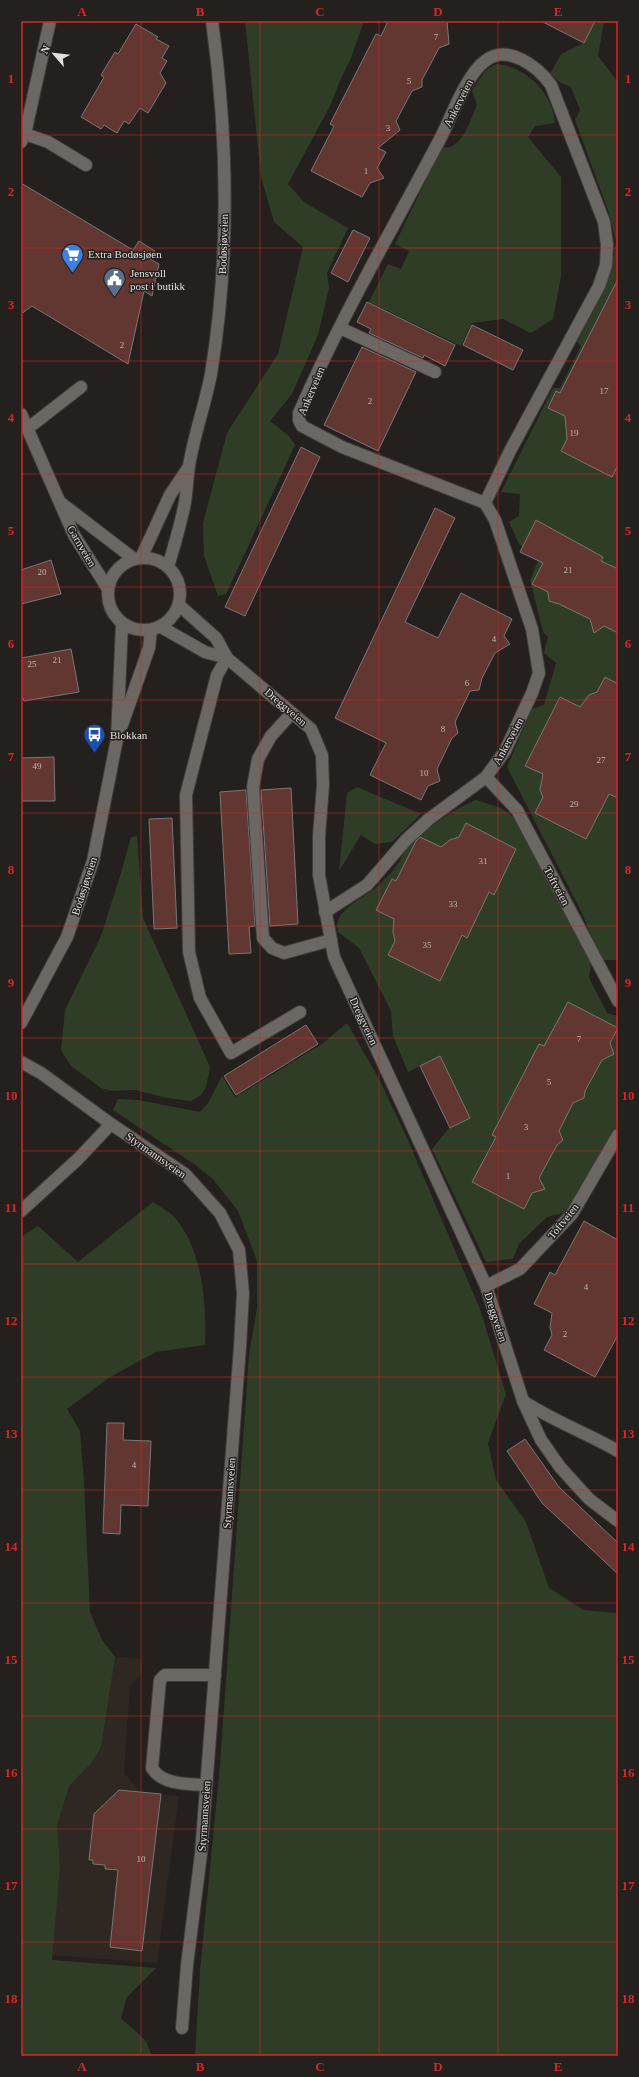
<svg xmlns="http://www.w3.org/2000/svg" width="639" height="2077" font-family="Georgia,serif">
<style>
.built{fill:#2f2721}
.green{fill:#303d26}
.building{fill:#623732;stroke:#7b7676}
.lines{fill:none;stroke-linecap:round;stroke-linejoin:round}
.lane-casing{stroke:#3f3d3b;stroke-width:14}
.street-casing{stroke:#3f3d3b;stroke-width:14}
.secondary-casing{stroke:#3f3d3b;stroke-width:14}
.lane{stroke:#6b6864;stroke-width:12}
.street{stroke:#6b6864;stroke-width:12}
.secondary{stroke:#6b6864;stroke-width:12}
.grid{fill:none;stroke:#d62828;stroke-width:1;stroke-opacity:0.55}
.labels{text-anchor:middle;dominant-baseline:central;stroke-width:3;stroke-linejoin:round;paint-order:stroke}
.number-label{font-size:9px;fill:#c1b5b2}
.street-label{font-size:11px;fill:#e1dfdd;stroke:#23201e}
.poi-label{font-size:11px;fill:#e1dfdd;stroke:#23201e;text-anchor:start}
.neatline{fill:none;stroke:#d62828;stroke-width:1.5}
.grid-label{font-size:13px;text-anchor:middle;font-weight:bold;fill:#d62828}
</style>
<rect width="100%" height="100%" fill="#23201e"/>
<path class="built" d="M21,1652L90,1662L121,1657L143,1659L142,1674L130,1686L124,1773L141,1793L179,1796L157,1963L21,1953Z"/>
<g class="green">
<path d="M245,21H364L351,58L339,83L330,106L288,184L304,202L348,228L327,273L329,288L318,335L292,394L270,421L289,436L295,445L226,594L218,596L204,556L203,523L227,433L278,354L303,247L274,222L261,177Z"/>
<path d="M595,21H604L598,56L618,82V962L615,960H601L582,913L507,767L532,709L544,705L556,663L544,653L548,637L543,632L530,580L538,561L519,544L509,522L519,516L520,494L501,492L553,388H560L581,346L577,342L596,306L612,266L616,241L609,213L575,120L580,110L571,87L561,83L550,74L561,54L584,43Z"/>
<path d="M496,64C526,66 553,93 555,123L535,126L528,137L561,177V276L553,319L531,333L503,319L472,323L461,346L369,302L388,264L401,269L409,251L395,244L442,147C462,152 471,118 477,105L472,91L485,71Z"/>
<path d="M357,787L421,814L392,842L375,844L361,835L339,871L347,793Z"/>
<path d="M476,800L501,808L517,820L591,963L589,978L607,1013L618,1016V1124L602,1156L567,1212L547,1217L519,1244L513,1259L486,1262L432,1149L449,1128L470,1118L440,1056L408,1072L393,1036L391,1011L359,948L338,932C331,910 367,897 379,885C386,878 394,870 399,862C402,857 404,850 408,846C420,832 459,806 476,800Z"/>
<path d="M137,836L143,918L210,1067L206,1087L201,1095L191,1101L167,1098L136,1090L113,1091L101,1088L71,1066L61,1050L65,1010L101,936L121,873L131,837Z"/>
<path d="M347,1023L379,1079L407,1138L480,1309L506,1394L488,1443L496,1480L526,1522L549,1588L584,1610L618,1613V2056H195L200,1971L220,1765L249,1355L257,1308V1261L238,1211L213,1179L194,1164L113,1110L118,1099L138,1100L200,1112L208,1103L222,1076L235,1097L322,1044Z"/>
<path d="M153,1202C159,1206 166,1210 171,1214C202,1243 207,1305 205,1345L156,1352L110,1377L67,1409L80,1431L84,1483L90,1612L102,1640L115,1657L101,1747L92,1762L69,1786L57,1825L60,1866L52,1960L156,1968L127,1997L121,2018L146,2041L152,2056H21V1237L38,1226L78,1262Z"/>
</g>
<g class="building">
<path d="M388,21H447L449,44L439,48L422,80V87L412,91L396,121L400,130L378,148L386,152L377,168L384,178L370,183L362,197L311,171L334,126L330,124L376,34L381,36Z"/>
<path d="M541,21H595L584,43Z"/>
<path d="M136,24L158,37L156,39L169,46L162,58L167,61L160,73L166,83L148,113L140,108L129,124L124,121L117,133L104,125L101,129L81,117L104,77L101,75L115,52L118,54Z"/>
<path d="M21,183L133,250L139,241L155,251L150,259L159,264L152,296L144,291L128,364L32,306L21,314Z"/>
<path d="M353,230L370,238L348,282L331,273Z"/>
<path d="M618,279V465L612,477L561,451L567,439L565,416L548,408L556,391L560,393Z"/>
<path d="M367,302L455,345L445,366L424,355L423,358L369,333L371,329L357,322Z"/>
<path d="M472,325L523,350L513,370L463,345Z"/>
<path d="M362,347L416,372L378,451L324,425Z"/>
<path d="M301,447L320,457L245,616L225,607Z"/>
<path d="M435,508L455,518L405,622L438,638L461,593L512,619L504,636L510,644L495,653L482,678L479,690L470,691L455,722L458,733L452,738L437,769L440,781L428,786L421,800L370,775L386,743L335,718Z"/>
<path d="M536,520L603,557L601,561L618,569V633L604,626L594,633L590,619L559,604L549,601L548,592L532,584L543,563L520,552Z"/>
<path d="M51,560L61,594L21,604V570Z"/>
<path d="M71,649L79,692L24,701L23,698H21V658Z"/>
<path d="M605,677L618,684V798L609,794L586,839L535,813L543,797L540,790L543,774L525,766L560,697L580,707L589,695L597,692Z"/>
<path d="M54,757L55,801H22L21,758Z"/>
<path d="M291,788L298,924L270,926L261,790Z"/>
<path d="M246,790L255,926L249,927L251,953L229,954L220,792Z"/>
<path d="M172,818L177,928L154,929L149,819Z"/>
<path d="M466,823L516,849L494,895L489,892L467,938L462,935L440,981L388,955L395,941L393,932L394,919L376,910L392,879L396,881L416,841L420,837L441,847L450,840L459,837Z"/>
<path d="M568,1002L618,1028L610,1043L614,1054L602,1060L585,1091L584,1098L573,1103L559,1131L563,1140L557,1145L539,1178L545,1189L532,1193L524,1209L472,1182L496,1137L492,1135L539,1044L544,1046Z"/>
<path d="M306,1025L318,1044L236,1095L224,1076Z"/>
<path d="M440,1056L470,1118L450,1128L420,1066Z"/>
<path d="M584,1221L618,1240V1335L595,1377L544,1350L552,1335L550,1327L552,1313L534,1304L550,1272L555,1275Z"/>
<path d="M107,1423H124L123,1440L151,1441L148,1506L121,1505L120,1534L103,1533Z"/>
<path d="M525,1439L559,1487L618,1543V1574L542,1503L507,1451Z"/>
<path d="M119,1790L161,1794L142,1951L110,1947L118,1870L105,1869V1865L93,1864V1860H89L94,1814Z"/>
</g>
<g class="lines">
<defs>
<g id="lane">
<path d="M25,134L48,142L86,165"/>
<path d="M340,328L435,372"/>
<path d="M27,429L81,387"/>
<path d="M227,658L217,675L186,795L189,952L200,998L231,1053L300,1012"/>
<path d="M292,713L271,736L258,759L253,787L263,938L272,948L284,953L331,940"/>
<path d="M21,1211L78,1159L111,1124"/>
<path d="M206,1785C188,1784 162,1785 152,1768L160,1680L165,1675H215"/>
</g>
<g id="street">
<path d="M21,142L25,134L50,21"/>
<path d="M21,414L74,535L108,589"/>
<path d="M61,503L134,559"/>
<path d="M179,605L216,638L227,658"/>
<path d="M161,627L205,652L227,658L311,729L322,755L323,785L319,836V875L334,957L486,1286L523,1401L541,1440L560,1467L589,1499L618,1521"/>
<path d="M486,777L517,810L618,1001"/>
<path d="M325,912L367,885L406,840L429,819L486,777L505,751L532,693L539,673L532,629L495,520L485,503L510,451L599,286L606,265L607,245L604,222L551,85C538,67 508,43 485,61C466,75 451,118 440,139C392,230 340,319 299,413V420L302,426L342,447L485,503"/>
<path d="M21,1062L41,1073L111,1124L185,1174L220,1213L239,1250L243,1293L240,1347L201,1854L187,1965L182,2028"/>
<path d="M486,1286L520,1269L572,1214L618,1135"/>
<path d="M523,1401C553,1421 587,1433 618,1451"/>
</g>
<g id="secondary">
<circle cx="144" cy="594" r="36"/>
<path d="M141,558L170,495L188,468"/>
<path d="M168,567C174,546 181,524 185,502C187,490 187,478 189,466C194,435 205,405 211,374C230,258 228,138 212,21"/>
<path d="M122,725L149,648L151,630"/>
<path d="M21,1023L67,937L93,861L117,739L122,623"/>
</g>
</defs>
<use href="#lane" class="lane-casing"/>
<use href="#street" class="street-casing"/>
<use href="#secondary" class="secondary-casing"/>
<use href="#lane" class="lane"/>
<use href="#street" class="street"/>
<use href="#secondary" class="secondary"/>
</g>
<path class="grid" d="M141,21V2056M260,21V2056M379,21V2056M498,21V2056M21,135H618M21,248H618M21,361H618M21,474H618M21,587H618M21,700H618M21,813H618M21,926H618M21,1038H618M21,1151H618M21,1264H618M21,1377H618M21,1490H618M21,1603H618M21,1716H618M21,1829H618M21,1942H618"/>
<defs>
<symbol id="supermarket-pin" viewBox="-11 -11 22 30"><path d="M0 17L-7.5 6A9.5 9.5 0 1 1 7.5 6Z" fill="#3f7fe0" stroke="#23201e"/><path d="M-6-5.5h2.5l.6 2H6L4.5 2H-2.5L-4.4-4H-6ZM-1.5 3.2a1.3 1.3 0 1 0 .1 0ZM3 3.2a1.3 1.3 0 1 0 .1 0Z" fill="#fff"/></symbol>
<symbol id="civic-pin" viewBox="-11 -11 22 30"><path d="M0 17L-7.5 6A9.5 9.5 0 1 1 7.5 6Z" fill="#5c6f8a" stroke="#23201e"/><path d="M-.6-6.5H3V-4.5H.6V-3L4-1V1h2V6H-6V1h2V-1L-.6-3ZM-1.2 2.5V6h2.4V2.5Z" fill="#fff"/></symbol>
<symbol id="bus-pin" viewBox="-11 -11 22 30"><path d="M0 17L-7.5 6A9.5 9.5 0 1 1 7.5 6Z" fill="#1a4fb4" stroke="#23201e"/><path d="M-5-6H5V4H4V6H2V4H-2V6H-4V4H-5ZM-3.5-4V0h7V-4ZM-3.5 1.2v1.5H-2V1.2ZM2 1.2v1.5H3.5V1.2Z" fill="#fff"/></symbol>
</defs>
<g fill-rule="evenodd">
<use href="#supermarket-pin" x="60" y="242" width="25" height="34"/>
<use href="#civic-pin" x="102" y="266" width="25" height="34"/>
<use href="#bus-pin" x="82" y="722" width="25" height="34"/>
</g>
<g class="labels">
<g class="number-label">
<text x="436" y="37">7</text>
<text x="409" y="81">5</text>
<text x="388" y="128">3</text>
<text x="366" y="171">1</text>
<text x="122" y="345">2</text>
<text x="604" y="391">17</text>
<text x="370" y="401">2</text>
<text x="574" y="433">19</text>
<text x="568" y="570">21</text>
<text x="42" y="572">20</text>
<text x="494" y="639">4</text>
<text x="57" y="660">21</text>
<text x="32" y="664">25</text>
<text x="467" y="683">6</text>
<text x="443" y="729">8</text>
<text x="601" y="760">27</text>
<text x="37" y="766">49</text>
<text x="424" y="773">10</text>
<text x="574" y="804">29</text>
<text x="483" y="861">31</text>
<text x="453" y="904">33</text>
<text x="427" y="945">35</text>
<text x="579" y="1039">7</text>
<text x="549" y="1082">5</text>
<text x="526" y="1127">3</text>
<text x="508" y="1176">1</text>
<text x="586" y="1287">4</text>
<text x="565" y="1334">2</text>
<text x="134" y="1465">4</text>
<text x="141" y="1859">10</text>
</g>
<g class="street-label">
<text transform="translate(458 103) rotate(-63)">Ankerveien</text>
<text transform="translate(223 244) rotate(-88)">Bodøsjøveien</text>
<text transform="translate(311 391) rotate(-67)">Ankerveien</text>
<text transform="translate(82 546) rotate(60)">Garnveien</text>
<text transform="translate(286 707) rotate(41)">Dreggveien</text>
<text transform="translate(508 741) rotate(-61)">Ankerveien</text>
<text transform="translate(84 886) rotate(-72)">Bodøsjøveien</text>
<text transform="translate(557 886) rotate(62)">Toftveien</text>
<text transform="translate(364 1021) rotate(65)">Dreggveien</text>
<text transform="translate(156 1155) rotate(35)">Styrmannsveien</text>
<text transform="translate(563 1221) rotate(-51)">Toftveien</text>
<text transform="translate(496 1317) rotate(72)">Dreggveien</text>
<text transform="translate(229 1493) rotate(-86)">Styrmannsveien</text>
<text transform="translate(204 1816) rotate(-86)">Styrmannsveien</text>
</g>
<g class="poi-label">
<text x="88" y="254">Extra Bodøsjøen</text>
<text x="130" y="273">Jensvoll<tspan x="130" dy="13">post i butikk</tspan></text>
<text x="110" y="735">Blokkan</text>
</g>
</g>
<rect width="639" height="2077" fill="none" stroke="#23201e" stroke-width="44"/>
<g transform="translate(54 54) rotate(298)" stroke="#23201e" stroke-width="3" paint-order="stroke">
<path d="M0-3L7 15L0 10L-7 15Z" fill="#e1dfdd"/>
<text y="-6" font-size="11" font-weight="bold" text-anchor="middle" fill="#e1dfdd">N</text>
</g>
<rect x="22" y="22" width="595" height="2033" class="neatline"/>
<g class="grid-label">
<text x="82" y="16">A</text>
<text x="200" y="16">B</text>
<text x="320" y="16">C</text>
<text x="438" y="16">D</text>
<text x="558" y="16">E</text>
<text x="11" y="83">1</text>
<text x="628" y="83">1</text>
<text x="11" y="196">2</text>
<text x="628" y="196">2</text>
<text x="11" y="309">3</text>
<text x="628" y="309">3</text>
<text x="11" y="422">4</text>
<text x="628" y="422">4</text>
<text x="11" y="535">5</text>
<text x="628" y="535">5</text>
<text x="11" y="648">6</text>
<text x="628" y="648">6</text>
<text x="11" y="761">7</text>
<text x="628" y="761">7</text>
<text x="11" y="874">8</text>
<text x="628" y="874">8</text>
<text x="11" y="987">9</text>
<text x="628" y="987">9</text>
<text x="11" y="1100">10</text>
<text x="628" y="1100">10</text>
<text x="11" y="1212">11</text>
<text x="628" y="1212">11</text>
<text x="11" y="1325">12</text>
<text x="628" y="1325">12</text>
<text x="11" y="1438">13</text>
<text x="628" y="1438">13</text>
<text x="11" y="1551">14</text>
<text x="628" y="1551">14</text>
<text x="11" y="1664">15</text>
<text x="628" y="1664">15</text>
<text x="11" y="1777">16</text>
<text x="628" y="1777">16</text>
<text x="11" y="1890">17</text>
<text x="628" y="1890">17</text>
<text x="11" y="2003">18</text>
<text x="628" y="2003">18</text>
<text x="82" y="2071">A</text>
<text x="200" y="2071">B</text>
<text x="320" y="2071">C</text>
<text x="438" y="2071">D</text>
<text x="558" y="2071">E</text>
</g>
</svg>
